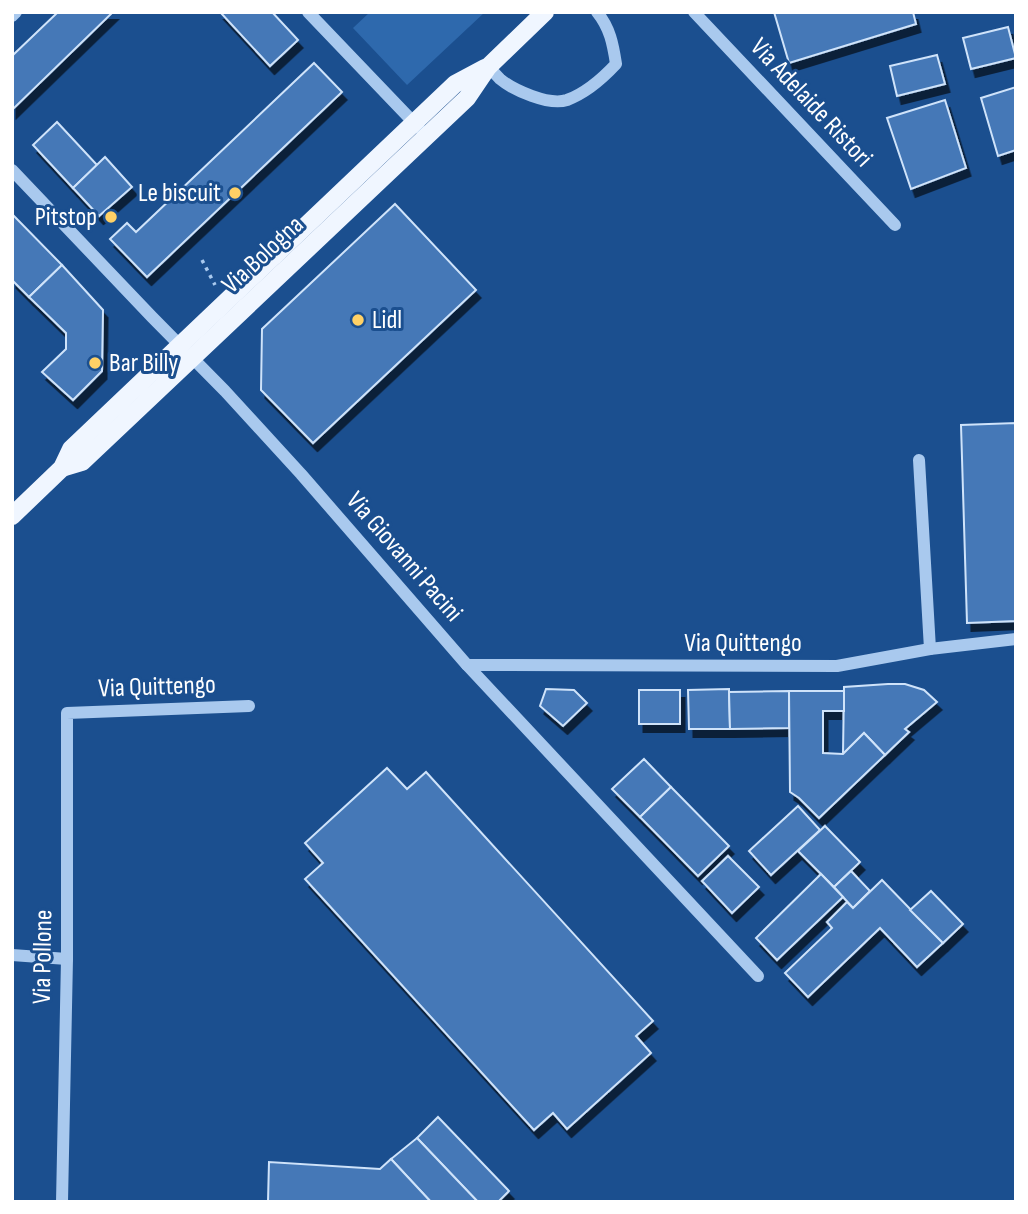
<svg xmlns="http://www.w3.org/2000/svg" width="1028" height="1214" font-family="'Sofia Sans Condensed',sans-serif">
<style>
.green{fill:#2e69ad}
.building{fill:#4478b7;stroke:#cfe3fa;stroke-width:2;filter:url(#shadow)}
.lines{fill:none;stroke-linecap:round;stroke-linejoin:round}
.path{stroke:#a9c9ee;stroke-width:3.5;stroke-dasharray:3.5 5;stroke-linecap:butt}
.minor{stroke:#a9c9ee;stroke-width:12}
.major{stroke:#f0f6ff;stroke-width:18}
.poi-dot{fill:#ffd166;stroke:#1b4f8f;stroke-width:2.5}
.labels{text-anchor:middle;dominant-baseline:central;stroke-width:6;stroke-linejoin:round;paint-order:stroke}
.street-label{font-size:26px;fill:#fff;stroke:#1b4f8f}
.poi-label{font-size:26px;fill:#fff;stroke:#1b4f8f;text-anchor:end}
</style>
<defs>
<filter id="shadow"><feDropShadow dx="4.5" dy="8" stdDeviation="0" flood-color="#0009"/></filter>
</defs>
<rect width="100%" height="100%" fill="#1b4f8f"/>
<path class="green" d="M370,12H485L407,85L353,28Z"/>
<g class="building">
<path d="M58,12H113L12,110V56Z"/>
<path d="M220,12H272L298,40L270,66Z"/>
<path d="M774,12H913L916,24L789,63Z"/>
<path d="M1008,27L1016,58L971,69L963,38Z"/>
<path d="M937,55L945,84L897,96L890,66Z"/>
<path d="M314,63L342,92L147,277L110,239L127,223L136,232Z"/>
<path d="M1016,87V150L998,156L981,98Z"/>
<path d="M945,100L966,168L911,189L887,118Z"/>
<path d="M57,122L97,165L73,188L33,145Z"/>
<path d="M105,157L132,187L99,216L73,188Z"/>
<path d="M395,204L476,290L313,443L261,390L262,329Z"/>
<path d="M12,214L62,265L29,297L12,280Z"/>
<path d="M62,265L103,310L102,371L73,400L42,372L66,349V333L29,297Z"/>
<path d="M1016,423V621L967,623L961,425Z"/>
<path d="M888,684H905L924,690L937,702L905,729L909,732L885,755L864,733L843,754L844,687Z"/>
<path d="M546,689L574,690L587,703L563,726L540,706Z"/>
<path d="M729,689L730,729H689L688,690Z"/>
<rect x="639" y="690" width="41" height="34"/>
<path d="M789,691H844V711H823V753L843,754L864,733L885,755L819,818L799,798L790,792Z"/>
<path d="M789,691V728L730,729L729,692Z"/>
<path d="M644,759L671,787L640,817L612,789Z"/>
<path d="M387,768L407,789L426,772L653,1021L636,1036L651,1053L567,1129L553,1113L534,1130L305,879L323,863L305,843Z"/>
<path d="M671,787L729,846L698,876L640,817Z"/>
<path d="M798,806L820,830L771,875L749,851Z"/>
<path d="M825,826L860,862L834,887L798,851Z"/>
<path d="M728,856L759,887L732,913L702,881Z"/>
<path d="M851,871L870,891L853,908L834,887Z"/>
<path d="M821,874L843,897L777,960L756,938Z"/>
<path d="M882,880L943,943L917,967L880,928L808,997L785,973L832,928L827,922L847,902L853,908Z"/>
<path d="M931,891L963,924L943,943L910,910Z"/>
<path d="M438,1117L509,1191L498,1202H478L417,1138Z"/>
<path d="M417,1138L478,1202H431L391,1159Z"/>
<path d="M391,1159L431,1202H268L269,1162L380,1169Z"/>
</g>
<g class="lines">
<path class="path" d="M202,260L215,285"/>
<g class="minor">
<path d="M308,12L419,128"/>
<path d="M694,12L895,225"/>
<path d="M12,16L16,12"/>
<path d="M488,67C492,70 496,75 500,79C513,90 549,106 567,100C586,93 602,79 616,64C613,44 610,28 597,12"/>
<path d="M12,170L152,317L225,391L301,474L467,665L758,976"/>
<path d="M919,460L930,649"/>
<path d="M467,665L837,666L930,649L1016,639"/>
<path d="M12,955L67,959"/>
<path d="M62,1202L67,959V713L249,706"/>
</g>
<g class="major">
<path d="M62,468L82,462L467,98L488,67L545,12"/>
<path d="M12,516L62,468L71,449L455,84L485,68"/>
</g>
</g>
<g class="poi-dot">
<circle cx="235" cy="193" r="7"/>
<circle cx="111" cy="217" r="7"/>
<circle cx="358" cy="320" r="7"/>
<circle cx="95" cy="363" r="7"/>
</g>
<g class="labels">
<g class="street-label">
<text transform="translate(811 103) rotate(47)">Via Adelaide Ristori</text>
<text transform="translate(263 255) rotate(-43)">Via Bologna</text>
<text transform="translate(404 557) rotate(49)">Via Giovanni Pacini</text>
<text x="743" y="643">Via Quittengo</text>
<text transform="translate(157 687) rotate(-2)">Via Quittengo</text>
<text transform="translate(43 957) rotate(-89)">Via Pollone</text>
</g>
<g class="poi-label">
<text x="221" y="193">Le biscuit</text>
<text x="97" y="217">Pitstop</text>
<text x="372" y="320" text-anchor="start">Lidl</text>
<text x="109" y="363" text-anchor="start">Bar Billy</text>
</g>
</g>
<rect width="1028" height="1214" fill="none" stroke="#ffffff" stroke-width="28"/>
</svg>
